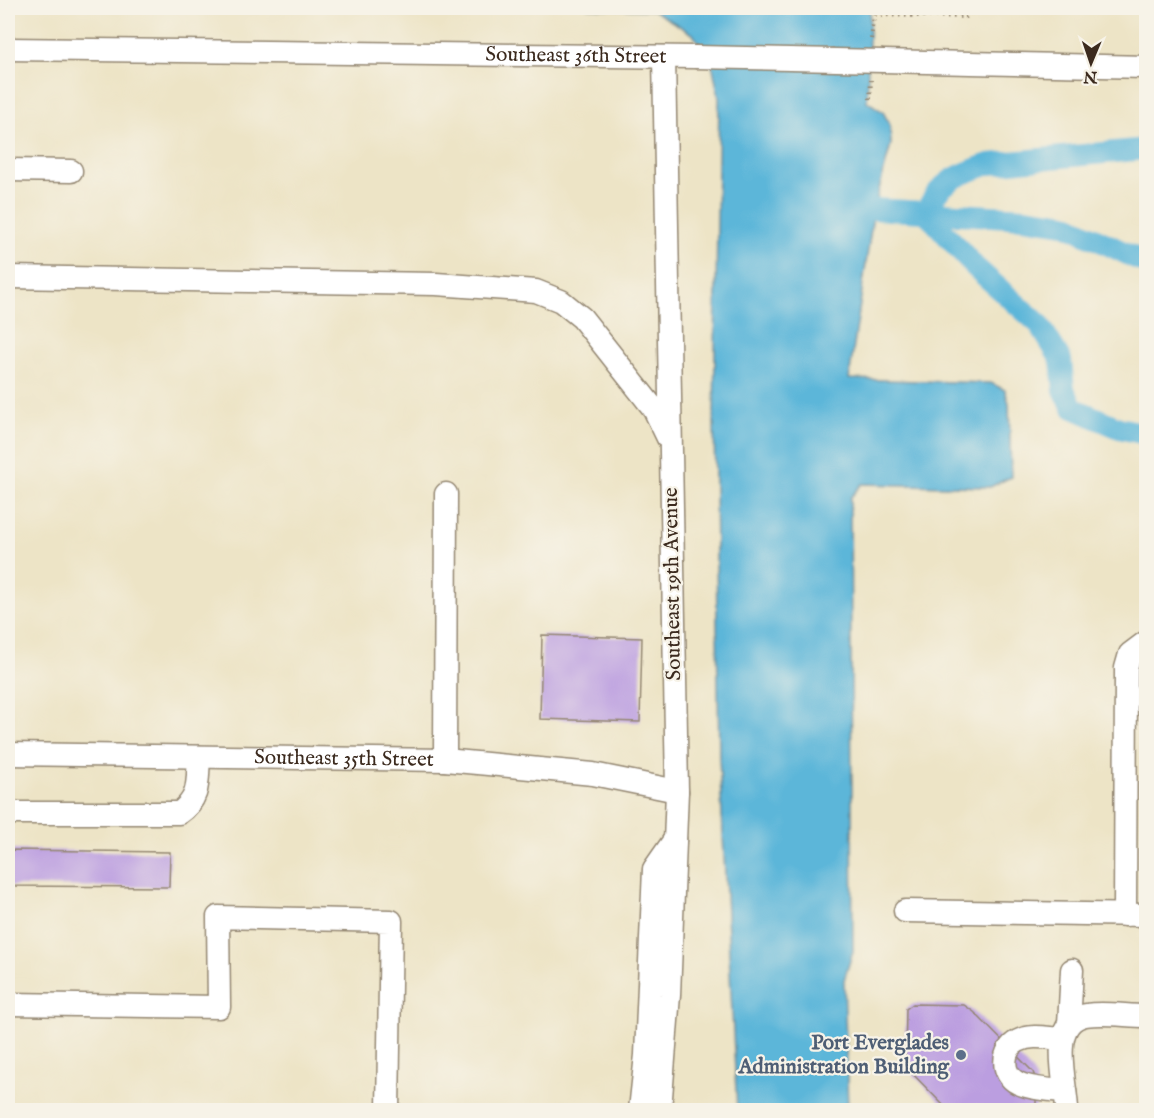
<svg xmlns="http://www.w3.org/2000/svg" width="1154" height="1118" font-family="'IM FELL English',serif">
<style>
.water{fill:#5cb6d9;stroke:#4c707c;stroke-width:1.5}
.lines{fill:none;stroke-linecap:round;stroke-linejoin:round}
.canal{stroke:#5cb6d9;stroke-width:22}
.building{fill:#bb9ee0}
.minor-casing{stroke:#948772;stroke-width:25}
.path{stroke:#948772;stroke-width:4;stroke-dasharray:1.5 4.5;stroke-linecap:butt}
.minor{stroke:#fff;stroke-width:22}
.minor-bridge-casing{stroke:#948772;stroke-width:25;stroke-linecap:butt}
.minor-bridge{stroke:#fff;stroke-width:22}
.service-dot{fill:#5c6f8a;stroke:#f7f3e8;stroke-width:2}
.labels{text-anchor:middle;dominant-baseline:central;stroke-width:4.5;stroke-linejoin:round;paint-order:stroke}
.street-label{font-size:21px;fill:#3b2a1e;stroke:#f7f3e8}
.service-label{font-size:21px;font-weight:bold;fill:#4e5e75;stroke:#f7f3e8;text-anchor:end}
</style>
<rect width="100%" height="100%" fill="#f7f3e8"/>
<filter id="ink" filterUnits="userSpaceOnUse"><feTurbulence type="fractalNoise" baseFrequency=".0167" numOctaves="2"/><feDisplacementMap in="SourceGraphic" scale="12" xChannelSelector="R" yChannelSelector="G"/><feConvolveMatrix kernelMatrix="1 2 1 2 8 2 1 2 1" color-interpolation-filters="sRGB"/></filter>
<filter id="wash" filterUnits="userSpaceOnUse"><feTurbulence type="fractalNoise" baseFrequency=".008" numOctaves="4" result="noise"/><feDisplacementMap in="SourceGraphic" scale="24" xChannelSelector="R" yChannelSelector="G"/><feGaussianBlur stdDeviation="1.35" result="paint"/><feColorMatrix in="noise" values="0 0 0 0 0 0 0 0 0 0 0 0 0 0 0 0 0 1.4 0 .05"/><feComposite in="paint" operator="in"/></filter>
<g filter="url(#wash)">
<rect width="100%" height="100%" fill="#ede4c6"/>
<path class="water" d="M587,8H870L867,101L883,112L890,125L891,144L874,209L849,379L991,383L1005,390L1009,403L1011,477L990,487L862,484L850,498L853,951L844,980L848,1110H737L719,757L714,417L719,98L713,68L693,34L653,10Z"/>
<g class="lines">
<g class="canal">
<path d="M1146,149L989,164C958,175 939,181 926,212L975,267L1039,324L1061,360L1064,390L1073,408L1119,428L1146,434"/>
<path d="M874,209L1024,218L1065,224L1146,263"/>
</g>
</g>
<g id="blocks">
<g class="building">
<path d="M542,635L642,638L640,722L540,719Z"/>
<path d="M8,850L170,852L169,887L8,886Z"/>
<path d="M913,1004L964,1005L974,1012L1033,1072L1036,1080V1110H948L908,1069L905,1062L906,1009Z"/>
</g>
</g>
</g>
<g filter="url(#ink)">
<use href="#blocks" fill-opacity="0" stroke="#948772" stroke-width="1.5"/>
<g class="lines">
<defs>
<g id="minor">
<path id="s1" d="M8,49L695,57"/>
<path d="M883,61L1146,67"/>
<path d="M8,170L71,171"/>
<path d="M8,277L436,284L536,291L561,301L582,318L654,409L668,438"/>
<path id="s2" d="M8,754L445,760L593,774L677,791"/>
<path d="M445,760L446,494"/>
<path d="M8,813H179C201,798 197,781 199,757"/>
<path d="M905,911L1146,915"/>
<path d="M1125,915L1126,668L1130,654L1146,642"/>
<path d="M8,1004L219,1007L218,917L391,921L388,1110"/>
<path d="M1069,1024L1072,970"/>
<path d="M1061,1039C1047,1038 1031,1034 1018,1041C1002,1049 1000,1074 1018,1083C1031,1089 1051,1090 1065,1091"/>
<path d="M640,1110L646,1055L654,869L675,839"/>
<path d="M660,1110L669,995L677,791L664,57"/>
<path d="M1067,1110C1067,1084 1046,1022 1086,1015C1104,1012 1127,1016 1146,1016"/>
</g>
</defs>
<use href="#minor" class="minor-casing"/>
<g class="path">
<path d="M875,15L966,17L975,9"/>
<path d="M871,39L875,8"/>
<path d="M870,99L871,80"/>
</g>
<use href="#minor" class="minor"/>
<defs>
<path id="minor-bridge" d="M695,57L883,61"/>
</defs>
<use href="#minor-bridge" class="minor-bridge-casing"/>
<use href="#minor-bridge" class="minor-bridge"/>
</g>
</g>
<circle class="service-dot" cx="961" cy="1055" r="6"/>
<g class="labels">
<g class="street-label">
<text stroke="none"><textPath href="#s1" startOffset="568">Southeast 36th Street</textPath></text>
<text transform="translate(673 584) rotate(-91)">Southeast 19th Avenue</text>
<text stroke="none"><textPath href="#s2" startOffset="336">Southeast 35th Street</textPath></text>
</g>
<g class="service-label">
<text x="949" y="1043">Port Everglades<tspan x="949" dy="24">Administration Building</tspan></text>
</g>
</g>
<rect width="1154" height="1118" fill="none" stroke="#f7f3e8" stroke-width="30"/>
<g transform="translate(1091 63) rotate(182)" stroke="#f7f3e8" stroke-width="4.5" paint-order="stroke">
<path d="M0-4.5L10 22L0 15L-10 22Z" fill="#3b2a1e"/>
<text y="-9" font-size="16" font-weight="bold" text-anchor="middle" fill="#3b2a1e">N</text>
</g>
</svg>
